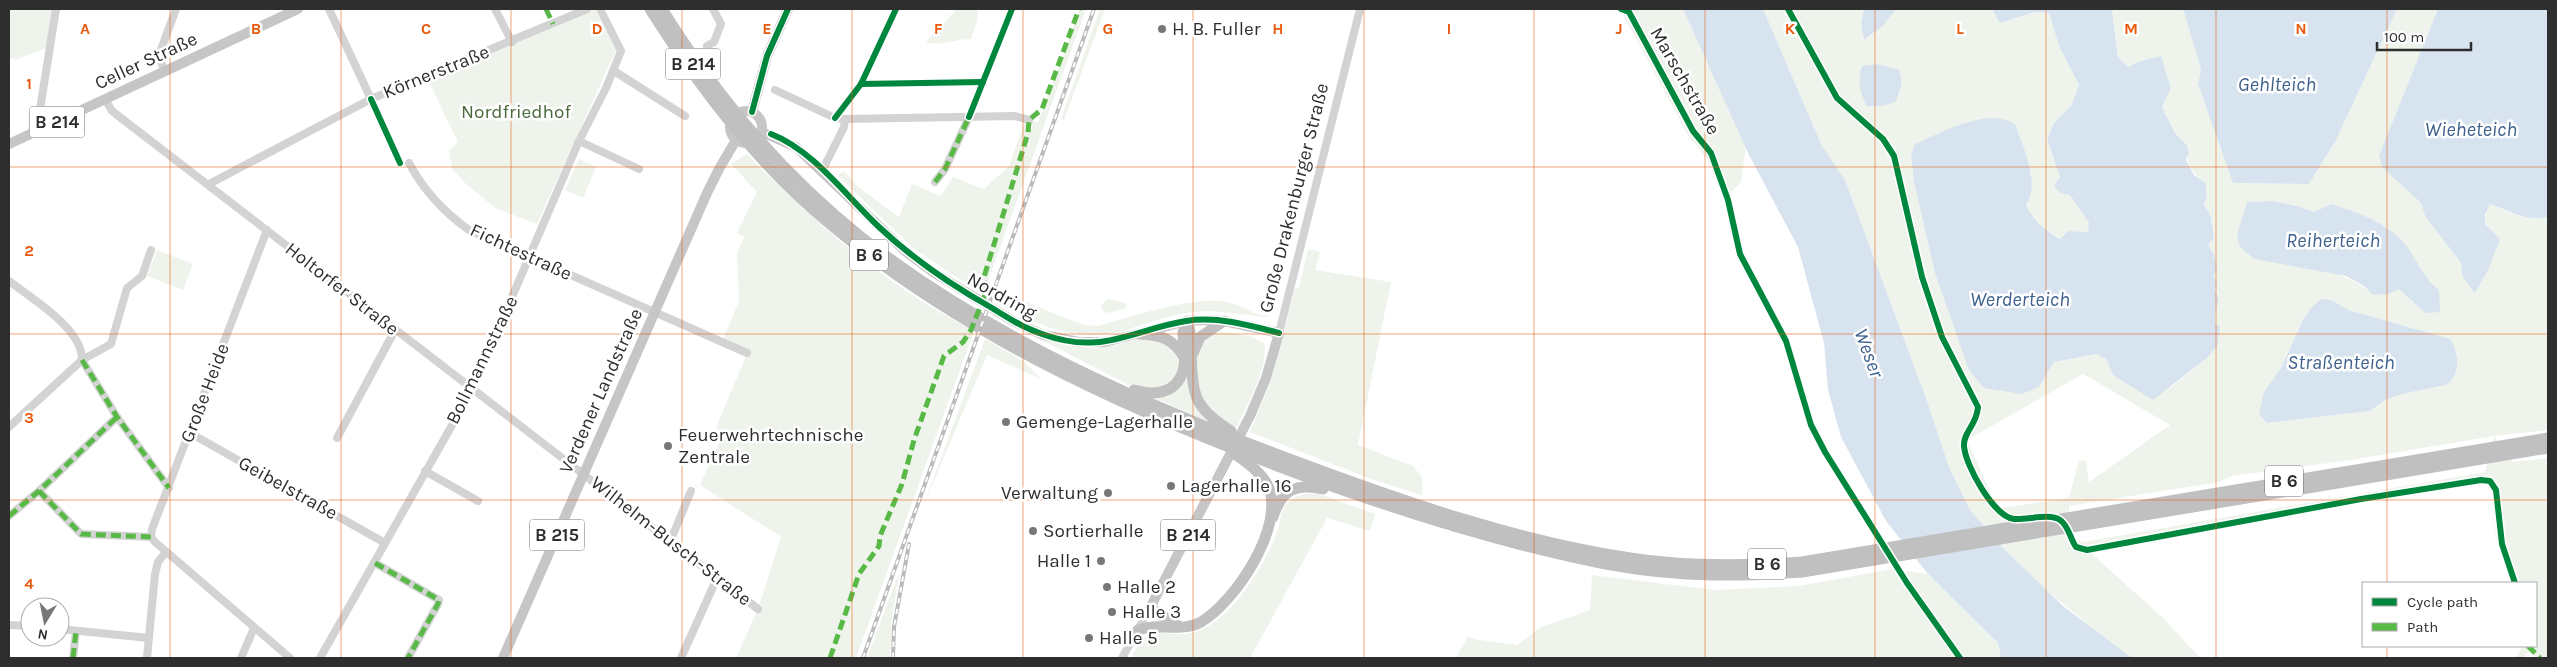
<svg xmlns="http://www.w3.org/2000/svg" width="2557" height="667" font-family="Karla,sans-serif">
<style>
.green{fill:#eef4eb;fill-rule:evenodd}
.water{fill:#d8e3f0}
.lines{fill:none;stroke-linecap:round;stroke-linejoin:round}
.minor{stroke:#d3d3d3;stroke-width:8}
.major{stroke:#c6c6c6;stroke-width:10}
.highway{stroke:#c0c0c0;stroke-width:11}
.rail-casing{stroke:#bababa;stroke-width:4}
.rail{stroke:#fff;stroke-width:2;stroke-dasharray:5.5;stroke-linecap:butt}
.quiet{stroke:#58b947;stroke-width:5;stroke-dasharray:10 5;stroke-linecap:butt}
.cycleway-casing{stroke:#fff;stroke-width:9}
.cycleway{stroke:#00873e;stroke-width:6}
.grid{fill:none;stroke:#e8590c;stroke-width:1;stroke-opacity:0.55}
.poi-dot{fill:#777;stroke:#fff;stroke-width:2}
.labels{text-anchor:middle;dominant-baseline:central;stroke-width:5;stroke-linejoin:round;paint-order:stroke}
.shield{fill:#fff;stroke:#6d6d6d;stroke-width:1}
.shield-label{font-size:18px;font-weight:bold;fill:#2e2e2e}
.poi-label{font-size:19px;fill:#2e2e2e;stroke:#fff;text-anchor:start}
.street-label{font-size:19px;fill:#2e2e2e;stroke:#fff}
.park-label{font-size:19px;fill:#49683c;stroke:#fff}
.water-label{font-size:20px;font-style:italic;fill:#3e618e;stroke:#fff}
.grid-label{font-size:16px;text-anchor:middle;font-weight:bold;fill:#e8590c;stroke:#fff;stroke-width:5;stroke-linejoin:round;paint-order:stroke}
</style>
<rect width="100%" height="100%" fill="#fff"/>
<g class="green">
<path d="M9,9H53L46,48L15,60L9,57Z"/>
<path d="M595,9L616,50L537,224L495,208L467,185L452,169L449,150L458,142L427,78Z"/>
<path d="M957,9H978L977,21L971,39C956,39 939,47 926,42Z"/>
<path d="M1080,9H1086L983,295L912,247L837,175L844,171L858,187L899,217L912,184L941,196L953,177L984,189L1009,166L1025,121L1038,122Z"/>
<path d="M1100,9H1105L1064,120L1061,119Z"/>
<path d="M1620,9H1683L1746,147L1741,182L1725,198L1707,159L1689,137Z"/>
<path d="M1763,9H1864L1861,23L1865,40L1884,25L1896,9H1992L2001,23L2036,12L2049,13L2059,46L2079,85L2071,106L2054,123L2047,139L2060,177V193L2070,195L2089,223L2088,232L2068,231L2061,239L2043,227L2030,214L2026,205L2032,174L2015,124L1971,122L1915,144L1914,182L1935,273L2054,362L2097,354L2106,359L2113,375L2129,384L2170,388L2207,358L2215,324V312L2219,299L2213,276L2214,254L2208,245L2214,238L2211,217L2204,204L2207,196L2205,182C2190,172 2186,162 2186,144L2175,133L2162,107L2171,88L2161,56L2140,61L2128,67L2118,57L2112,9H2183L2201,69L2198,84L2233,183L2309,184L2336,140L2397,9H2438L2382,167L2421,203L2425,216L2461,263L2462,276L2475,293L2488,270L2491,231C2482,221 2485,215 2490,204C2511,213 2526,221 2548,217V430L2494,436L2513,462L2548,458V658H2536L2528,652L2523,658H2516L2522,646H2536V583H2510L2496,537L2492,488L2488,483L2482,482L2361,502L2091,553L2162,617L2200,658H2132L2126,655L2041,586L2002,547L1970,510L1949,467L1926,398L1845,180L1822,146ZM2273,201L2297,206L2314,212L2331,204L2378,222L2416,261L2429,283L2439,290L2412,303L2406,293L2399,289L2389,294L2373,295C2346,268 2291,263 2254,259L2247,202ZM2332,300L2347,310L2451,339C2459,356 2462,372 2446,385L2402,394L2385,400L2370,411L2267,423L2264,392L2282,366L2302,322ZM2083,374L2170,425L2089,482L2086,461L2079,460L2069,498L2002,508L1992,496L1967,440ZM2494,436L2485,472L2083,542L2069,537V506L2219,482L2232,476L2351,460Z"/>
<path d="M747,154C813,222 889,288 974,331L856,658H736L758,609L781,537L700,485L719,442L717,425L747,354L722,342L739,301L737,254L744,237L737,233L757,192L731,164Z"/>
<path d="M579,159L596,167L583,198L565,190Z"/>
<path d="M1308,249L1320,252L1315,270L1391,282L1358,445L1413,466L1422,477V495L1371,479L1250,432L1272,378L1295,289L1299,287Z"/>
<path d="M157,250L193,264L183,290L147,276Z"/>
<path d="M1005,294L1084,325L1098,326C1130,317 1195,295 1227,302C1244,306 1253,316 1272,316L1266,317C1242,315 1218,309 1193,312C1170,315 1149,323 1126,330C1079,344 1039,326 999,304Z"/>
<path d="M1108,299L1126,303L1127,306L1125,309L1106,313L1102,310L1101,305Z"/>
<path d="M994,314L1093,347L1116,345L1142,338H1158L1178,351L1181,370L1167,388L1133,387L994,316Z"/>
<path d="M1223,332L1250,336L1264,343C1270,363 1246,408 1237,427C1224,422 1210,414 1202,402C1193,387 1191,352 1205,339C1210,334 1216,333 1223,332Z"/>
<path d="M985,339L1025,362L1041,379L987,355L922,509Z"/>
<path d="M1186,370L1195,404L1205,420L1155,398Z"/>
<path d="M1304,494H1319L1375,514L1370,531L1327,518L1250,658L1134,657L1132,654L1149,632C1162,631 1175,636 1187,634C1227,628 1262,570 1276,535C1280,526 1280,514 1285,506C1291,499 1296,497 1304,494Z"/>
<path d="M1892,569L1928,574L1998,643L2001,658H1456L1468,636L1474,639L1517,645L1541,627L1590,610L1592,575L1714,590L1799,586Z"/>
<path d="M900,570L892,617L890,658H867Z"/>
</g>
<g class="water">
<path d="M1683,9H1763L1822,146L1845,180L1926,398L1949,467L1970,510L2002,547L2063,606L2132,658H2001L1998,643L1928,574L1886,521L1841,437L1828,390L1824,343L1798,247L1749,155Z"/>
<path d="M1864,9H1896L1884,25L1864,40L1861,23Z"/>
<path d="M1992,9H2112L2118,57L2128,67L2140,61L2161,56L2171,88L2162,107L2175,133L2186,144L2189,152L2186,160L2194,175L2205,182L2207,196L2204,204L2211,217L2214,238L2208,245L2214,254L2217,269L2213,276L2217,282L2215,290L2219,299L2215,312V324L2220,327L2217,346L2207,358L2153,400L2113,375L2106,359L2097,354L2054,362L2039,387L2022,394L1984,388L1969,370L1935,273L1914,182L1911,155L1915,144C1944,132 1986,107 2015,124C2023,148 2041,182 2026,205C2033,221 2046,230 2060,239L2068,231L2088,232L2089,223L2070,195L2060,193L2054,186L2060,177L2047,139L2054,123L2071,106L2079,85L2059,46L2049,13L2036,12L2000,23Z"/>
<path d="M2183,9H2397L2336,140L2309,184L2233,183L2198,84L2201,69Z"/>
<path d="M2438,9H2548V217C2523,221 2513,212 2490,204L2485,215V224L2500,239L2488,270L2475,293L2462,276L2461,263L2425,216L2421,203L2382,167L2379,156Z"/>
<path d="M1878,64L1899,70C1904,81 1900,90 1896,101C1886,106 1878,107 1867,106C1860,94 1857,80 1862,66Z"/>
<path d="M2273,201L2297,206L2314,212L2331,204C2356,212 2384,221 2402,241C2417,257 2422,278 2439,290L2440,312L2425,313L2399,289L2389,294L2373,295L2364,286L2346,276L2254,259L2240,247L2237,235L2247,202Z"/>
<path d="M2321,299L2332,300L2348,310L2451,339C2459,356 2462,372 2446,385L2402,394L2385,400L2370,411L2267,423L2259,414L2264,392L2282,366L2302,322L2310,309Z"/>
</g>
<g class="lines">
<g class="minor">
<path d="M329,9L371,99"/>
<path d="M495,9L512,42"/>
<path d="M1621,9L1629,12L1693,131L1711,153L1728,200L1740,254L1786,341L1811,425L1825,452"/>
<path d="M707,46L714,42L721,24L713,9"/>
<path d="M164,71L159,55L176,9"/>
<path d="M614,71L685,116"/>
<path d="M775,90L835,118L845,119L1015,116L1029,120"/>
<path d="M105,99L112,111L758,609"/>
<path d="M39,130L38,122L56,9"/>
<path d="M579,141L639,169"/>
<path d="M409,163C423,189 445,213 469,230L747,353"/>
<path d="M822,171L844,127L845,119"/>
<path d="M935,182L945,169L969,117"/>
<path d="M209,184L371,99L587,9"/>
<path d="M267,230L152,529L151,537L155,542L290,658"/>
<path d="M9,281C31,298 83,329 82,360L117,417L169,488"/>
<path d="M1279,333L1360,9"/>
<path d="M9,427L82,360L111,344L127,288L142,276L151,250"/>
<path d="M190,433L385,543"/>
<path d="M337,438L395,330"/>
<path d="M425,471L478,501"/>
<path d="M39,491L81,534L151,537"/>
<path d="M9,516L39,491L117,417"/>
<path d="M670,542L691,491"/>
<path d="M375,563L439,600L438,604L408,658"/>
<path d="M9,625L30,626"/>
<path d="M60,629L149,638"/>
<path d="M73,658L76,631"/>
<path d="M147,658L155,574L158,562L166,552"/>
<path d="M241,658L254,628"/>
<path d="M320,658L472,390L579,141L606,88L621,51L600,9"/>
<path d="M681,658L717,578"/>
<path d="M1122,658L1150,608"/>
</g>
<g class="major">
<circle cx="746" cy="127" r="16"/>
<path d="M752,112L767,56L788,9"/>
<path d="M762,132L796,147L905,251L933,272L1013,321L1043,335L1079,342H1105L1187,321L1205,320L1224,321L1279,333L1266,378L1250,416L1150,608"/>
<path d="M9,144L298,9"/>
<path d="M503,658L707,193L719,169L736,140"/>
</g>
<g class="highway">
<path d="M650,9C700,88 757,164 830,224C961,333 1117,405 1275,465C1359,497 1443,525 1530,547C1578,559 1626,570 1675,573C1718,577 1760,575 1802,572L2548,448"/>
<path d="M662,9C715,94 782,174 861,237C989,338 1149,407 1300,463C1407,503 1518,541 1630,558C1687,567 1745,566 1802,562L2548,438"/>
<path d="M1187,321C1191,331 1191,340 1191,352C1193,394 1192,407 1231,431"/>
<path d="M1140,334C1160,335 1173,338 1184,357"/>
<path d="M1193,353L1200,337L1224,321"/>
<path d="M1134,390C1154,396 1176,394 1183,371C1187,360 1183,344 1183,332"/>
<path d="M1273,517C1282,489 1296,483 1323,489"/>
<path d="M1150,608L1177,625"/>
<path d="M1138,630C1158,622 1182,633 1201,622C1235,602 1286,526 1268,486C1261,472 1247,463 1235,454"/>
</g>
<defs>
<g id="rail">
<path d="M863,658L1094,9"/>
<path d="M893,658L894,627L909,544"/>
</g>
</defs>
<use href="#rail" class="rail-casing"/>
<use href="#rail" class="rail"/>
<g class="quiet">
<path d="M546,9L553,24"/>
<path d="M935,182L945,169L969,117"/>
<path d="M82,360L117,417L169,488"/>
<path d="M39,491L81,534L151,537"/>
<path d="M9,516L39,491L117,417"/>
<path d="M375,563L439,600L438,604L408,658"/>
<path d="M2528,646L2540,658"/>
<path d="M73,658L76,631"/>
<path d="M830,658L859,574L879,546L880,536L902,484L914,440L944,356L963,342L971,330L986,292L984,277L1028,133L1029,120L1042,109L1079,9"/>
</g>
<defs>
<g id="cycleway">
<path d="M1621,9L1629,12L1693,131L1711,153L1728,200L1740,254L1786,341L1811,425L1825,452L1907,583L1960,658"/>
<path d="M1788,9L1837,98L1883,139L1894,156L1922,277L1942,337L1978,407C1977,425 1963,432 1964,446C1965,465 1994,517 2014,519C2028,520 2049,513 2060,520C2069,526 2070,539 2076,547L2087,550L2361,499L2481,480L2490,481L2496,490L2502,544L2515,583"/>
<path d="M861,84L983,82"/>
<path d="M371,99L400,163"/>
<path d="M752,112L767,56L788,9"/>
<path d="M969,117L1012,9"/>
<path d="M835,118L861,84L896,9"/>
<path d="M771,134C813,150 846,196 879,227C913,259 951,285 992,308C1008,318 1024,328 1042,334C1102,356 1131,330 1186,321C1216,316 1249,325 1279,333"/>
</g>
</defs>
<use href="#cycleway" class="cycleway-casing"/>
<use href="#cycleway" class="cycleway"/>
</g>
<path class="grid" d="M170,9V658M341,9V658M511,9V658M682,9V658M852,9V658M1023,9V658M1193,9V658M1364,9V658M1534,9V658M1705,9V658M1875,9V658M2046,9V658M2216,9V658M2387,9V583M9,167H2548M9,334H2548M9,500H2548M2387,646V658"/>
<g class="poi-dot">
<circle cx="1162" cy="29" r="5"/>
<circle cx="1006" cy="422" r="5"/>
<circle cx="668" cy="446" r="5"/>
<circle cx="1171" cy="486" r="5"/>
<circle cx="1108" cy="493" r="5"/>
<circle cx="1033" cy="531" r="5"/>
<circle cx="1101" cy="561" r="5"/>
<circle cx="1107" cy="587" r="5"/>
<circle cx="1112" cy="612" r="5"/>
<circle cx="1089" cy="638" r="5"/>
</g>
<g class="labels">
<g class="shield">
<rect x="665.5" y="48.5" width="55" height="31" rx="4"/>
<rect x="29.5" y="106.5" width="55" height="31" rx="4"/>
<rect x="850" y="239.5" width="38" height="31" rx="4"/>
<rect x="2265" y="465.5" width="38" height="31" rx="4"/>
<rect x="529.5" y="519.5" width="55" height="31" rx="4"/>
<rect x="1160.5" y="519.5" width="55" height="31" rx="4"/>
<rect x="1748" y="548.5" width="38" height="31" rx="4"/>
</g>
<g class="shield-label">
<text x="693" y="64">B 214</text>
<text x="57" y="122">B 214</text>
<text x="869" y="255">B 6</text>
<text x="2284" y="481">B 6</text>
<text x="557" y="535">B 215</text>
<text x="1188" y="535">B 214</text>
<text x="1767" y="564">B 6</text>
</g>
<g class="poi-label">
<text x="1172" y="29">H. B. Fuller</text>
<text x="1016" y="422">Gemenge-Lagerhalle</text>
<text x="678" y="435">Feuerwehrtechnische<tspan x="678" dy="22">Zentrale</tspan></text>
<text x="1181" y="486">Lagerhalle 16</text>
<text x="1098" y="493" text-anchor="end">Verwaltung</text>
<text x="1043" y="531">Sortierhalle</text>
<text x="1091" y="561" text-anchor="end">Halle 1</text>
<text x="1117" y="587">Halle 2</text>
<text x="1122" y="612">Halle 3</text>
<text x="1099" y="638">Halle 5</text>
</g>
<g class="street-label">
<text transform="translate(146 61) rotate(-25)">Celler Straße</text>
<text transform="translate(436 72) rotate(-22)">Körnerstraße</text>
<text transform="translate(1685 81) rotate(60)">Marschstraße</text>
<text transform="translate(1294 198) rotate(-76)">Große Drakenburger Straße</text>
<text transform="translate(521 252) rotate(25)">Fichtestraße</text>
<text transform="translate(342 289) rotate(38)">Holtorfer Straße</text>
<text transform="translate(1002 296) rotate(29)">Nordring</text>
<text transform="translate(482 360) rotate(-64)">Bollmannstraße</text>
<text transform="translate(601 391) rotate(-66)">Verdener Landstraße</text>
<text transform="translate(205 393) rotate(-69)">Große Heide</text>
<text transform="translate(288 488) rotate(29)">Geibelstraße</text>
<text transform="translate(671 541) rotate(38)">Wilhelm-Busch-Straße</text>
</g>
<g class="park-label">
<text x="516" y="112">Nordfriedhof</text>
</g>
<g class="water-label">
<text x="2277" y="84">Gehlteich</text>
<text x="2471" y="129">Wieheteich</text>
<text x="2333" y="240">Reiherteich</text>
<text x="2020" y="299">Werderteich</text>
<text transform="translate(1869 353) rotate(70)">Weser</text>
<text x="2341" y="362">Straßenteich</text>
</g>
</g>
<g class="grid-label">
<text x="85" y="34">A</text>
<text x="256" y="34">B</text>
<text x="426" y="34">C</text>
<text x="597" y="34">D</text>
<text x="767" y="34">E</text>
<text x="938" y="34">F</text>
<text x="1108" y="34">G</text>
<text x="1278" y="34">H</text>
<text x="1449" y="34">I</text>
<text x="1619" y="34">J</text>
<text x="1790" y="34">K</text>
<text x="1960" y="34">L</text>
<text x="2131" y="34">M</text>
<text x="2301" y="34">N</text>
<text x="29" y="89">1</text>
<text x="29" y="256">2</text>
<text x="29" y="423">3</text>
<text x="29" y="589">4</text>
</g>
<rect width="2557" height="667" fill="none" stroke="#2e2e2e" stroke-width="20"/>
<rect x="2362" y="582" width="175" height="65" fill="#ffffff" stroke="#ababab"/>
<rect x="2372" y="598" width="25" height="8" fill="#00873e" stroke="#ababab"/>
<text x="2407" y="607" font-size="15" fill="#2e2e2e">Cycle path</text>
<rect x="2372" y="623" width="25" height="8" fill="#58b947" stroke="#ababab"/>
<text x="2407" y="632" font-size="15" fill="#2e2e2e">Path</text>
<g transform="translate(45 622) rotate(190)"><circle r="24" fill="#ffffff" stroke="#ababab"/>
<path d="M0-4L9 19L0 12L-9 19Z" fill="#777777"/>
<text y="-8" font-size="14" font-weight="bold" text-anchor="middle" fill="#2e2e2e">N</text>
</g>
<path d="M2377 42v8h94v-8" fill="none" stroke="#2e2e2e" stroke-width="2.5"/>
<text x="2384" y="42" font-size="15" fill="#2e2e2e" stroke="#ffffff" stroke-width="4" paint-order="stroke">100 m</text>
</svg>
